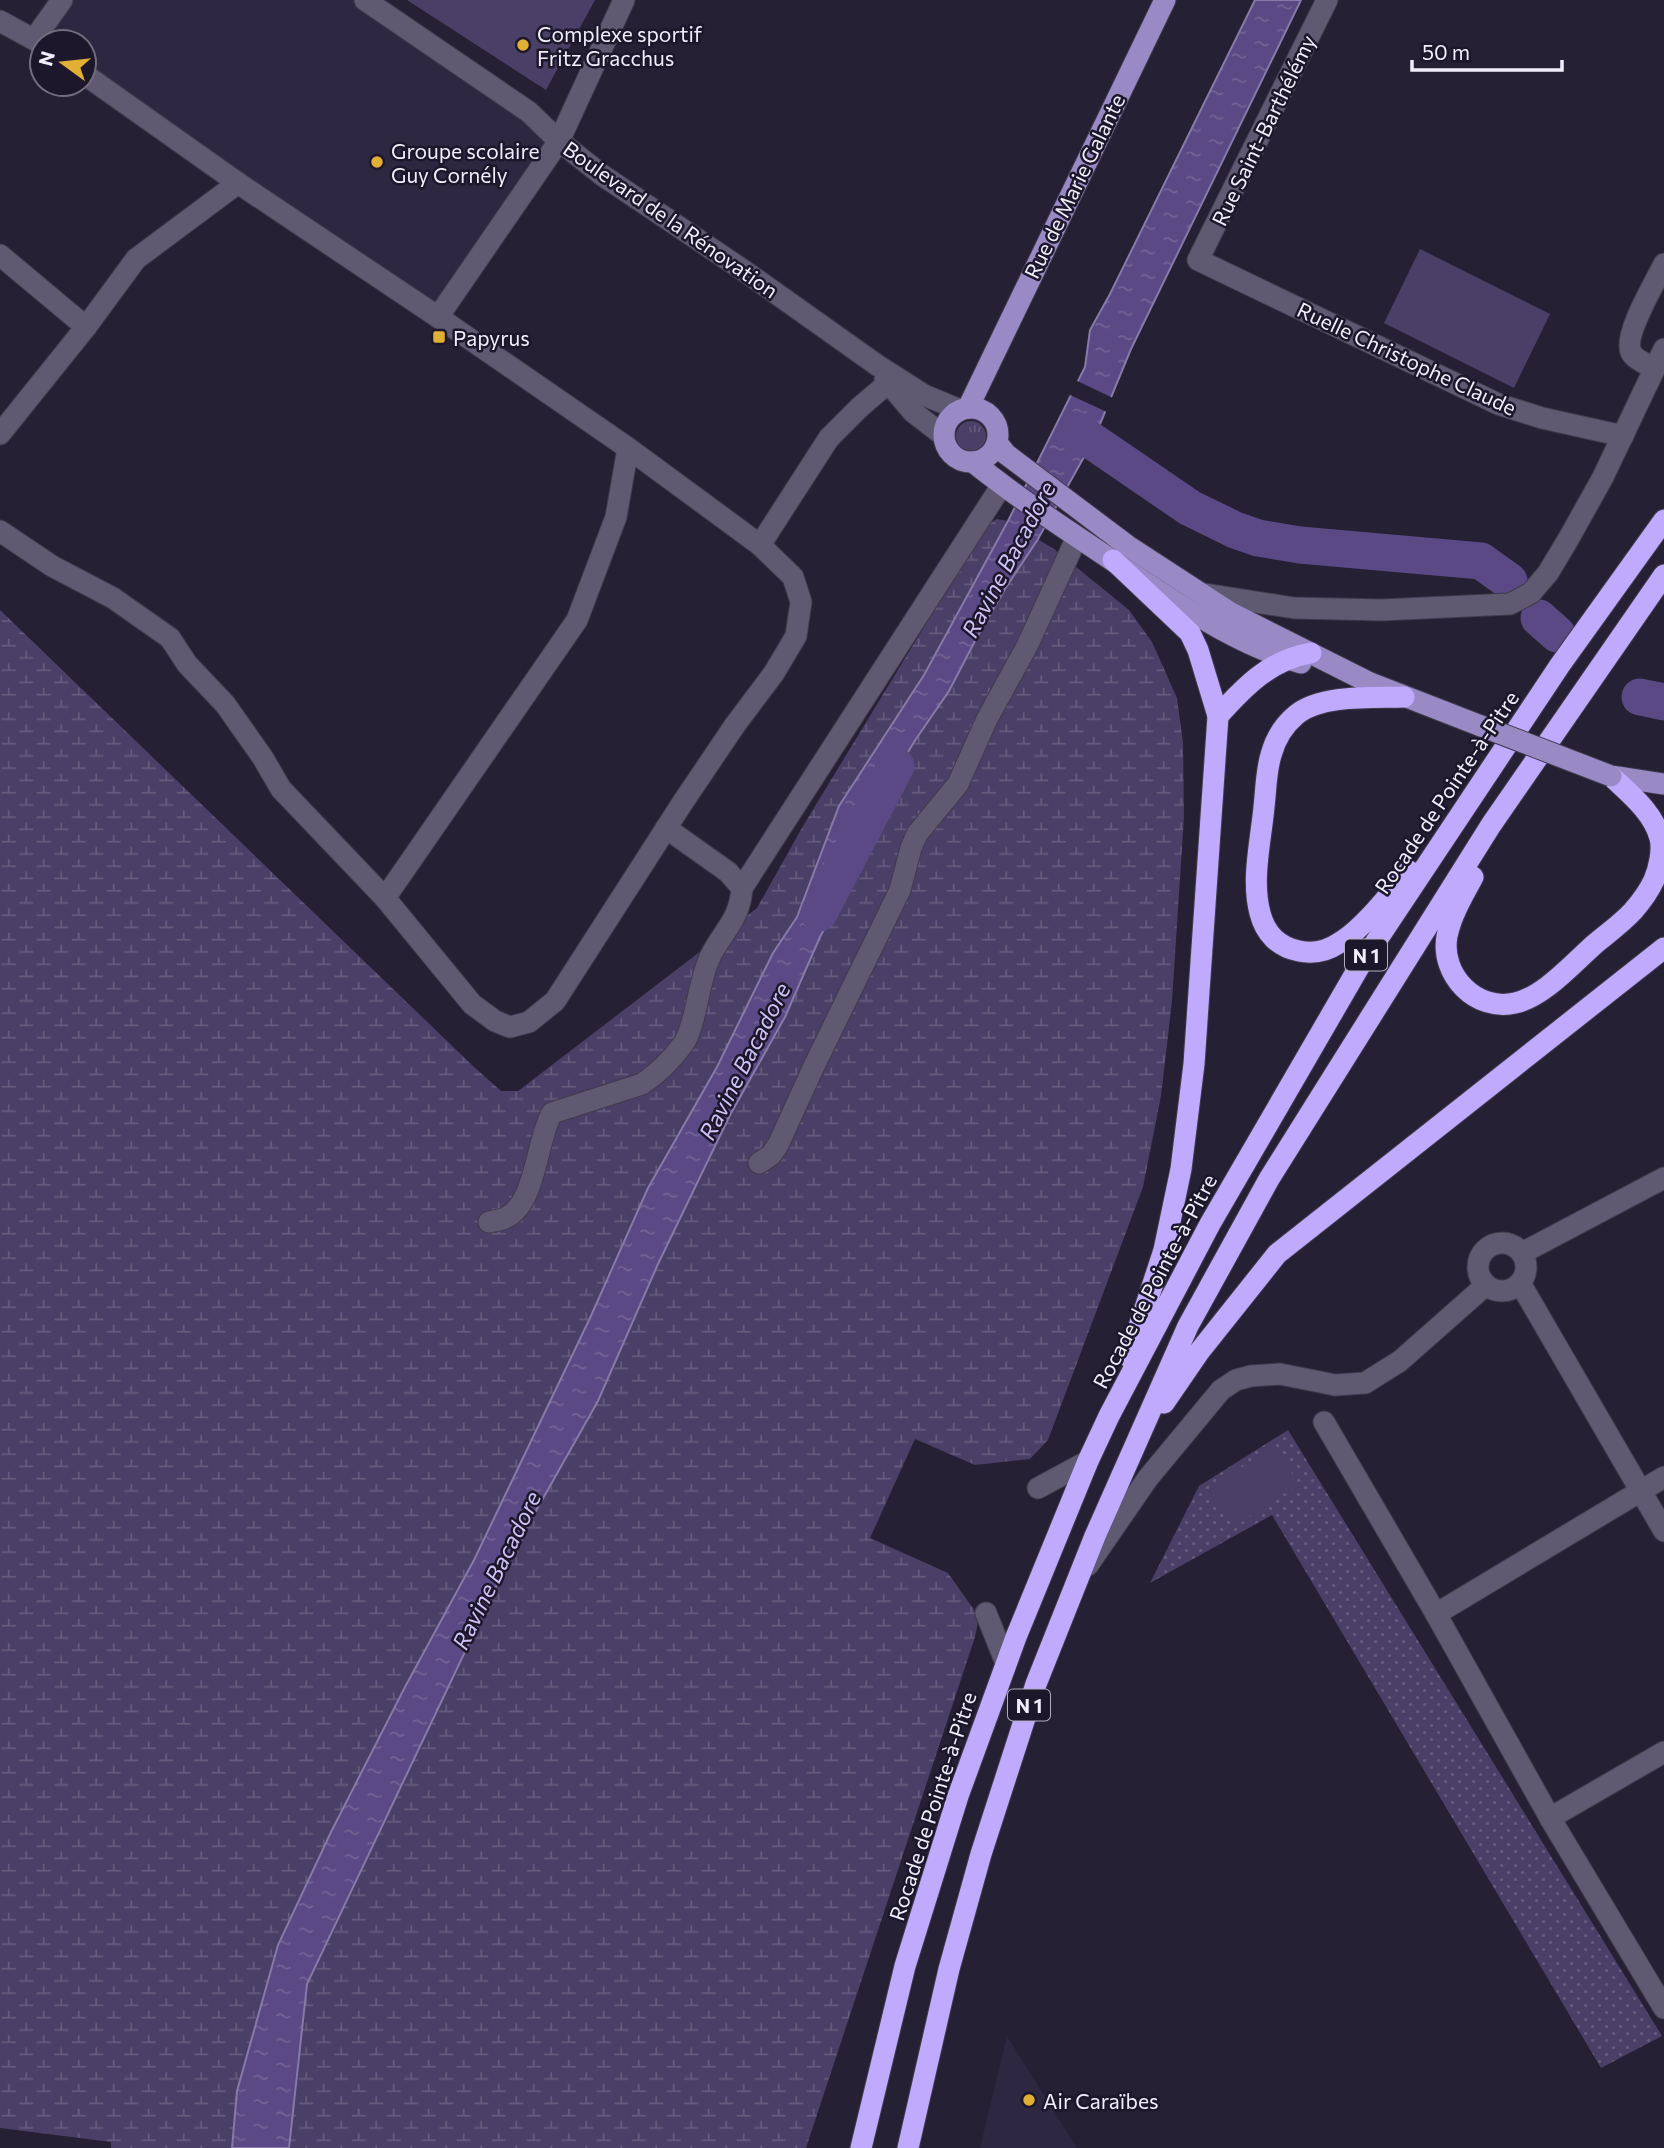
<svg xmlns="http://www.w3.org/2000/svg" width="1664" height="2148" font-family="Commissioner,sans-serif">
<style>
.built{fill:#2e2741}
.grass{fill:url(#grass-tufts)}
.wetland{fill:url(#wetland-marsh)}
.park{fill:url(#park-dots)}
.pitch{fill:#4a3f66}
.water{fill:url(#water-ripples);stroke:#877aa8;stroke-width:2}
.pier{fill:#252034}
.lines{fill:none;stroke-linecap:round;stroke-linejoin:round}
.river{stroke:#5a4984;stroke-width:37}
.minor-casing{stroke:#403b4c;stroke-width:23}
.major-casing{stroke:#403b4c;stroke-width:23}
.highway-casing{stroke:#403b4c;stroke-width:23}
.minor{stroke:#5f5971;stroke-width:21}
.major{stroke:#998ac6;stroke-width:21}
.highway{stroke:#c0aafe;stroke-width:21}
.major-bridge-casing{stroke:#403b4c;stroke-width:23;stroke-linecap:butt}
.major-bridge{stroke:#998ac6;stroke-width:21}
.poi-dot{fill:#e0af34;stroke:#1c172a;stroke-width:2.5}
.labels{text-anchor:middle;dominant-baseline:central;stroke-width:5;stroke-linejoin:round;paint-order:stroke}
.shield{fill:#1c172a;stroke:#b1aebd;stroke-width:2}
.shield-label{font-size:19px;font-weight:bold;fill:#f1eefc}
.poi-label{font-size:21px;fill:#f1eefc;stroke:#1c172a;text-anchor:start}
.street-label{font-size:21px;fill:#f1eefc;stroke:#1c172a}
.water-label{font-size:23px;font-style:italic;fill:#cec2f7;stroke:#1c172a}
</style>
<defs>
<pattern id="grass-tufts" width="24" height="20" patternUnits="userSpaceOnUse" patternTransform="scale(1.75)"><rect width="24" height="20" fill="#4a3f66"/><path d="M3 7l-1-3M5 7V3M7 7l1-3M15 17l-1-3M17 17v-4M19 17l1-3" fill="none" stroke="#655b7d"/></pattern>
<pattern id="wetland-marsh" width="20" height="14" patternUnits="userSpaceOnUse" patternTransform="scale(1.75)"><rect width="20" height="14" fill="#4a3f66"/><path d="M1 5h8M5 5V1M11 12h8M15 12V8" fill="none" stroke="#655b7d"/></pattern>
<pattern id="park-dots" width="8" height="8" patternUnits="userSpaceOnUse" patternTransform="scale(1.75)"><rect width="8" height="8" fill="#4a3f66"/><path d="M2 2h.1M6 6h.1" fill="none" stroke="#655b7d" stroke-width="1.8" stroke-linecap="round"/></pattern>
<pattern id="water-ripples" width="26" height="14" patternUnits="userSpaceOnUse" patternTransform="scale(1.75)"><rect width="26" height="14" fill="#5a4984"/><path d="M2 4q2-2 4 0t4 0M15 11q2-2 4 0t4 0" fill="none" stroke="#726496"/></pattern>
</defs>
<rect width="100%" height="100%" fill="#252034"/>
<g class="built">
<path d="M62,0H365L559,141L438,317L84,74V42H42Z"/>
<path d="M1007,2036L1077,2148H980Z"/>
</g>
<circle class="grass" cx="971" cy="436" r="15"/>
<path class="wetland" d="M997,519L1008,521L1054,549L1129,610L1152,642L1177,698L1183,743L1184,817L1172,1001L1161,1096L1143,1187L1048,1440L1030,1459L975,1465L915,1439L870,1538L948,1573L979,1617L975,1637L806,2148H111V2142L0,2128V610L474,1067L501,1091H518L757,908L803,826L986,525Z"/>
<path class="park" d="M1288,1430L1662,2036L1601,2068L1272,1515L1150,1583L1199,1486Z"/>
<g class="pitch">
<path d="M407,0H595L546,90Z"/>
<path d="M1420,249L1550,314L1514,388L1384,323Z"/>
<path d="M1274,1446L1299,1484L1234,1527L1209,1489Z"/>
</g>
<path class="water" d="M1255,0H1301L1131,349L1093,441L1038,539L1005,589L976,639L949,691L916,739L876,804L843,867L849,882L820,937L785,1017L730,1115L658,1264L598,1401L511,1555L307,1984L289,2148H232L237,2091L278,1945L331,1832L405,1687L474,1560L590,1318L648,1188L717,1067L773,953L797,917L839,806L924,675L1008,521L1085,367L1090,330L1110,294Z"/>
<path class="pier" d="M1075,380L1113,398L1109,413L1068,394Z"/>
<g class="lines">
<g class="river">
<path d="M1076,430L1190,508L1235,530L1258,538L1300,545L1481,561L1509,581"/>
<path d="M1539,618L1557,634"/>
<path d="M1640,697L1664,702"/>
<path d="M819,913L896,766"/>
</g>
<defs>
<g id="minor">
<path d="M365,0L529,112L559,141L602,175L743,270L877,365L924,395L960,410"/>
<path d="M1327,0L1198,260L1498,404L1542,418L1623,436"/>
<path d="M0,21L42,44"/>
<path d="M35,38L62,0"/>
<path d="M0,255L86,327"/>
<path d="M438,317L559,141L624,0"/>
<path d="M1653,368C1647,364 1634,359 1631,352C1623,335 1656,281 1664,264"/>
<path d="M885,379L913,412L944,436"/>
<path d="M0,434L86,327L136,259L238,183"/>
<path d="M0,531L52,566L113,598L170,638L187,664L225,704L263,758L281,789L385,898L472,1004L495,1021L510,1027L529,1022L555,1001L683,802L735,725L774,673L796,636L801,602L793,577L760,545L628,448L438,317L238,183L84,74"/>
<path d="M760,545L829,438L860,407L887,384"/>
<path d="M1199,593L1294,608L1382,610L1510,604L1531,593L1548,573L1569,538L1603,477L1664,349"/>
<path d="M742,888L1002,485"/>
<path d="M385,898L577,620L616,517L628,448"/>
<path d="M759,1163L771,1155L778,1145L814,1066L900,890L911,848L917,834L958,784L987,719L1027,646L1077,537"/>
<path d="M489,1222C494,1221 501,1220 505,1218C536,1205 536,1141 552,1113L642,1084C657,1074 673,1058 684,1043C697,1022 698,980 711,955C724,930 740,919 742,888L728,872L666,828"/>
<circle cx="1502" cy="1267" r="24"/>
<path d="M1522,1253L1664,1178"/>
<path d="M1520,1283L1664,1531"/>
<path d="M1324,1422L1436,1614L1550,1818L1664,2008"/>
<path d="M1038,1488L1088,1461"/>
<path d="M1088,1565L1148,1478L1221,1390L1236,1380L1251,1376L1280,1374L1335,1385L1365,1383L1400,1361L1486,1285"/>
<path d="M986,1613L1006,1663"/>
<path d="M1436,1614L1664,1477"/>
<path d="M1550,1818L1664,1752"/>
</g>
<g id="major">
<circle cx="971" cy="435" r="27"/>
<path d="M968,408L1165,0"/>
<path d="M997,443L1006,454L1128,546L1231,613L1368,682L1481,726"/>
<path d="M973,462C1020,500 1072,533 1122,567C1179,604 1234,644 1301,663"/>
<path d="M1611,776L1664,784"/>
</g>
<g id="highway">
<path d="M1113,560L1190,633L1198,650L1218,716L1194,1064L1181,1169L1164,1250L1129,1357"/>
<path d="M1404,697C1374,698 1321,694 1296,715C1284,725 1275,740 1271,755C1266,771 1266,790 1264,807C1261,840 1251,880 1260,913C1265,933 1278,947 1299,951C1313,954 1327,951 1339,943C1362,930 1391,893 1409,871"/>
<path d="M1218,716C1245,686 1270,660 1311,653"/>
<path d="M1473,877C1463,895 1451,916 1447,936C1440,975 1476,1012 1515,1003C1544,997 1574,962 1596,943C1608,933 1622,923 1633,911C1640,903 1649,891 1654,880C1659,868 1663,851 1660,838C1653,812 1630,794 1611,776"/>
<path d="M1164,1403L1199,1352L1277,1254L1664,948"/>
<path d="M861,2148L905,1966L958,1796L1016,1637L1088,1461L1109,1416L1210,1224L1359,967L1560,665L1664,520"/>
<path d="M908,2148L949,1969L981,1854L1036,1684L1095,1536L1188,1326L1269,1179L1491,825L1664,575"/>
</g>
</defs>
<use href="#minor" class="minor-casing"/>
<use href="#major" class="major-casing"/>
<use href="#highway" class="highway-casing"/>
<use href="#minor" class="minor"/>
<use href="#major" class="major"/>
<use href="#highway" class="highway"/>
<defs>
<path id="major-bridge" d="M1481,726L1611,776"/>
</defs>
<use href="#major-bridge" class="major-bridge-casing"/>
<use href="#major-bridge" class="major-bridge"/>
</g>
<g class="poi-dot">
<circle cx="523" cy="45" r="7"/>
<circle cx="377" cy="162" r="7"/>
<rect x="432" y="330" width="14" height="14" rx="3.5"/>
<circle cx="1029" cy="2100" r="7"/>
</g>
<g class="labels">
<g class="shield">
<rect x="1345" y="939.5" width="42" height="31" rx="5"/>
<rect x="1008" y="1689.5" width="42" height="31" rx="5"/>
</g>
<g class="shield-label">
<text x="1366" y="955">N 1</text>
<text x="1029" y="1705">N 1</text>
</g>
<g class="poi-label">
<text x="537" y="33">Complexe sportif<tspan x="537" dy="24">Fritz Gracchus</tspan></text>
<text x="391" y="150">Groupe scolaire<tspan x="391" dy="24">Guy Cornély</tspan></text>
<text x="453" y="337">Papyrus</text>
<text x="1043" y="2100">Air Caraïbes</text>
</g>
<g class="street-label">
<text transform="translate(1263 130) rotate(-64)">Rue Saint-Barthélémy</text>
<text transform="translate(1074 186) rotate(-64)">Rue de Marie Galante</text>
<text transform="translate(671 219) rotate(35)">Boulevard de la Rénovation</text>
<text transform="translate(1407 358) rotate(25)">Ruelle Christophe Claude</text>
<text transform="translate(1446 792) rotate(-56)">Rocade de Pointe-à-Pitre</text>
<text transform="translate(1154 1281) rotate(-62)">Rocade de Pointe-à-Pitre</text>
<text transform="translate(932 1806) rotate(-72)">Rocade de Pointe-à-Pitre</text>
</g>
<g class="water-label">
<text transform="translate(1008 559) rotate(-62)">Ravine Bacadore</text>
<text transform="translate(744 1061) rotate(-63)">Ravine Bacadore</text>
<text transform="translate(496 1570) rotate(-64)">Ravine Bacadore</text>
</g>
</g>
<g transform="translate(63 63) rotate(285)"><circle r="33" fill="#1c172a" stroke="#716d7e" stroke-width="2"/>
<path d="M0-5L12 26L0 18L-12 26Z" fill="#e0af34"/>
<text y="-10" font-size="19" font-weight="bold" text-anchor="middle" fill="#f1eefc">N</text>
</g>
<path d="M1412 60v10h150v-10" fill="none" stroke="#f1eefc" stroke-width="3.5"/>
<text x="1422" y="60" font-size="21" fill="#f1eefc" stroke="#1c172a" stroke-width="5" paint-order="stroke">50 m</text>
</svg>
